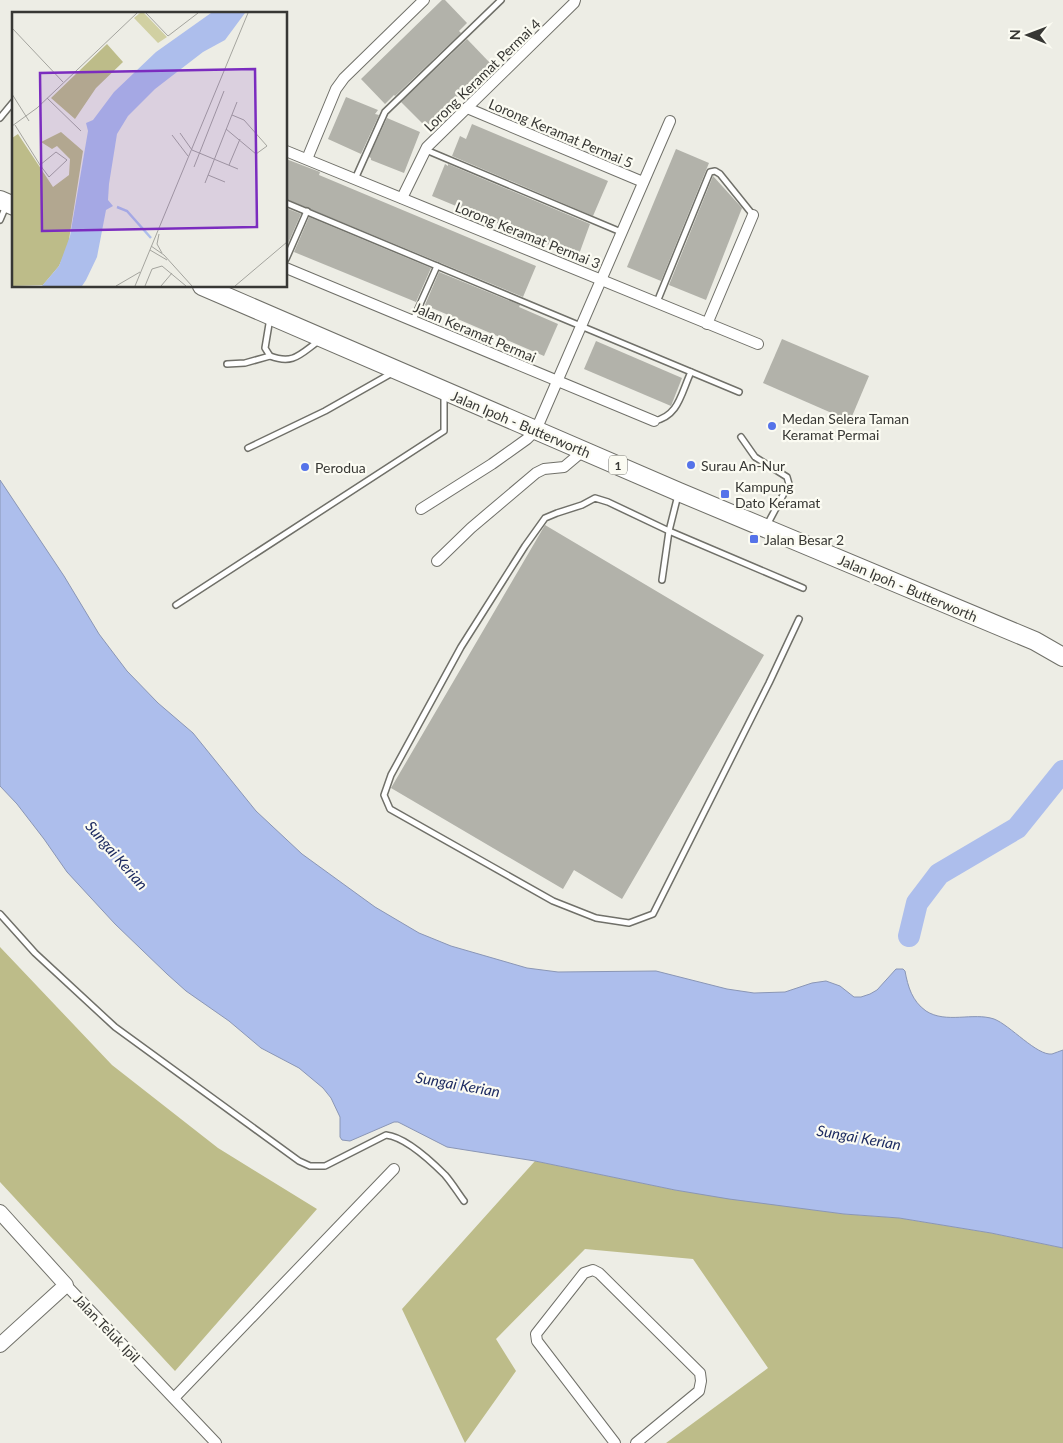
<svg xmlns="http://www.w3.org/2000/svg" width="1063" height="1443" font-family="Lato,sans-serif">
<style>
.forest{fill:#bdbc89}
.water{fill:#adbeec;stroke:#8a96b5}
.lines{fill:none;stroke-linecap:round;stroke-linejoin:round}
.river{stroke:#adbeec;stroke-width:22}
.building{fill:#b2b2aa}
.lane-casing{stroke:#707069;stroke-width:8}
.street-casing{stroke:#707069;stroke-width:12}
.secondary-casing{stroke:#707069;stroke-width:16}
.highway-casing{stroke:#707069;stroke-width:20}
.lane{stroke:#fff;stroke-width:5}
.street{stroke:#fff;stroke-width:10}
.secondary{stroke:#fff;stroke-width:14}
.highway{stroke:#fff;stroke-width:18}
.poi-dot{fill:#5573e9;stroke:#fbfbf2;stroke-width:2}
.labels{text-anchor:middle;dominant-baseline:central;stroke-width:4.5;stroke-linejoin:round;paint-order:stroke}
.shield{fill:#fbfbf2;stroke:#72726d;stroke-width:1}
.shield-label{font-size:12px;font-weight:bold;fill:#373734}
.street-label{font-size:14px;fill:#373734;stroke:#fbfbf2}
.poi-label{font-size:14px;fill:#373734;stroke:#fbfbf2;text-anchor:start}
.water-label{font-size:15px;font-style:italic;fill:#1d2b61;stroke:#fbfbf2}
.inset-river{fill:none;stroke:#adbeec;stroke-width:2.5}
.inset-road{fill:none;stroke:#a4a49e;stroke-width:1}
.view{fill:#7b2cbf;fill-opacity:0.15;stroke:#7b2cbf;stroke-width:2.5}
.inset-edge{fill:none;stroke:#373734;stroke-width:2.5}
</style>
<rect width="100%" height="100%" fill="#edede5"/>
<g class="forest">
<path d="M0,947L112,1065L218,1148L317,1209L175,1371L0,1182Z"/>
<path d="M535,1161L675,1190L844,1214L899,1218L991,1233L1063,1248V1443H666L768,1368L693,1259L585,1249L496,1339L516,1371L465,1443L402,1309Z"/>
</g>
<path class="water" d="M0,480L64,576L99,634L127,671L158,703L193,733L256,811L302,854L375,907L419,933L451,946L527,968L558,972L656,971L727,989L754,993L785,992L812,983L826,981L840,986L854,997H861L870,994L877,990L896,969H903L905,971C908,987 912,1001 926,1011C946,1024 973,1012 994,1019C1010,1025 1037,1056 1052,1054C1056,1053 1059,1051 1063,1050V1248L991,1233L899,1218L844,1214L729,1199L675,1190L535,1161L447,1147L398,1122H394L350,1141L342,1140L340,1137V1117L331,1098L323,1088L299,1068L261,1048L229,1021L186,991L167,974L115,924L67,872L44,839L17,804L0,786Z"/>
<g class="lines">
<path class="river" d="M909,936L917,903L939,874L1017,828L1063,771"/>
</g>
<g class="building">
<path d="M442,0H445L467,23L459,31L461,33L395,96L394,95L385,104L361,79Z"/>
<path d="M467,39L491,64L426,127L401,102Z"/>
<path d="M346,97L378,110L375,114L379,115L361,154L328,139Z"/>
<path d="M387,118L420,132L404,173L371,160V158L369,157Z"/>
<path d="M472,124L608,181L593,216L452,156L460,136L466,139Z"/>
<path d="M676,149L709,163L661,281L627,267Z"/>
<path d="M286,159L320,172L319,175L536,266L523,297L286,199Z"/>
<path d="M445,164L448,166V164L590,224L578,257L432,196Z"/>
<path d="M713,176L742,208L706,300L669,285Z"/>
<path d="M286,208L301,214L286,248Z"/>
<path d="M309,217L431,268L416,302L294,252Z"/>
<path d="M439,272L520,305L519,307L558,324L544,356L425,305Z"/>
<path d="M782,339L869,376L850,421L763,383Z"/>
<path d="M596,341L682,378L671,406L584,369Z"/>
<path d="M545,525L764,655L622,899L574,870L563,889L391,788Z"/>
</g>
<g class="lines">
<defs>
<g id="lane">
<path d="M0,118L14,101"/>
<path d="M426,150L621,232"/>
<path d="M355,179L385,112L501,0"/>
<path d="M286,203L739,392"/>
<path d="M0,220L6,206"/>
<path d="M286,259L307,211"/>
<path d="M657,302L710,172L715,171L720,174L753,215"/>
<path d="M270,318L265,348L270,356C294,365 300,354 320,340"/>
<path d="M413,320L437,266"/>
<path d="M227,364L245,363L270,356"/>
<path d="M654,421C679,416 681,393 691,372"/>
<path d="M741,437L755,457L787,477L789,484L767,525"/>
<path d="M248,448L325,411L392,373"/>
<path d="M662,580L669,531L678,495"/>
<path d="M176,605L444,431V394"/>
<path d="M799,619L769,683L653,914L629,923L596,918L553,901L390,809L384,795L391,775L461,647L525,546L545,518L557,513L582,505L595,498L608,502L669,531L803,588"/>
<path d="M0,914L35,953L115,1027L299,1161L310,1166H325L386,1135C405,1137 432,1162 445,1175C452,1183 458,1193 464,1201"/>
</g>
<g id="street">
<path d="M467,108L643,182"/>
<path d="M286,151L758,344"/>
<path d="M307,159L336,89L344,78L424,0"/>
<path d="M402,198L427,147L574,3L575,0"/>
<path d="M286,268L654,421"/>
<path d="M707,324L753,215"/>
<path d="M421,509L492,464L527,439L536,430L670,121"/>
<path d="M437,561L471,528L536,473L544,469L564,467L583,451"/>
<path d="M66,1285L216,1443"/>
<path d="M174,1398L394,1169"/>
<path d="M615,1443L537,1341L536,1334L584,1273L593,1270L599,1273L700,1373L701,1381L699,1391L636,1443"/>
</g>
<path id="secondary" d="M0,1212L66,1285L0,1345"/>
<g id="highway">
<path d="M0,200L14,206"/>
<path d="M202,286L679,492L1035,641L1063,657"/>
</g>
</defs>
<use href="#lane" class="lane-casing"/>
<use href="#street" class="street-casing"/>
<use href="#secondary" class="secondary-casing"/>
<use href="#highway" class="highway-casing"/>
<use href="#lane" class="lane"/>
<use href="#street" class="street"/>
<use href="#secondary" class="secondary"/>
<use href="#highway" class="highway"/>
</g>
<g class="poi-dot">
<circle cx="772" cy="426" r="5"/>
<circle cx="691" cy="465" r="5"/>
<circle cx="305" cy="467" r="5"/>
<rect x="720" y="489" width="10" height="10" rx="2.5"/>
<rect x="749" y="534" width="10" height="10" rx="2.5"/>
</g>
<g class="labels">
<rect class="shield" x="609" y="455.5" width="18" height="19" rx="4"/>
<g class="shield-label">
<text x="618" y="465">1</text>
</g>
<g class="street-label">
<text transform="translate(482 75) rotate(-44)">Lorong Keramat Permai 4</text>
<text transform="translate(561 133) rotate(23)">Lorong Keramat Permai 5</text>
<text transform="translate(528 235) rotate(22)">Lorong Keramat Permai 3</text>
<text transform="translate(475 332) rotate(23)">Jalan Keramat Permai</text>
<text transform="translate(521 424) rotate(23)">Jalan Ipoh - Butterworth</text>
<text transform="translate(908 588) rotate(23)">Jalan Ipoh - Butterworth</text>
<text transform="translate(107 1328) rotate(46)">Jalan Teluk Ipil</text>
</g>
<g class="poi-label">
<text x="782" y="418">Medan Selera Taman<tspan x="782" dy="16">Keramat Permai</tspan></text>
<text x="701" y="465">Surau An-Nur</text>
<text x="315" y="467">Perodua</text>
<text x="735" y="486">Kampung<tspan x="735" dy="16">Dato Keramat</tspan></text>
<text x="764" y="539">Jalan Besar 2</text>
</g>
<g class="water-label">
<text transform="translate(117 855) rotate(49)">Sungai Kerian</text>
<text transform="translate(458 1084) rotate(10)">Sungai Kerian</text>
<text transform="translate(859 1137) rotate(10)">Sungai Kerian</text>
</g>
</g>
<g transform="translate(12 12)">
<rect width="275" height="275" fill="#edede5"/>
<path d="M128,1H132L155,25L146,31L122,6Z" fill="#d1d0a2"/>
<path d="M95,32L111,50L84,76L63,107L39,86ZM49,120L71,139L56,234L47,254L31,273L0,274V126L6,122L41,175L57,163L58,147L45,134L40,137L29,130Z" fill="#bdbc89"/>
<path d="M199,1H233L213,28L191,40L143,77L116,104L105,122L97,172L96,188L101,194L94,198L85,245L74,268L70,274H30L47,254L58,224L76,119L74,111L81,108L102,80L144,40Z" fill="#adbeec"/>
<path class="inset-river" d="M105,195L115,199L139,226"/>
<path class="inset-road" d="M134,1L156,24L186,1M0,16L51,70M0,82L17,109M35,86L69,119M3,113L28,153L37,165L55,148L44,140L28,153M0,114L25,96L125,1M214,117L244,142L255,134L232,108L220,103M168,121L180,138L226,157M160,123L176,144M217,153L228,127M182,155L212,79M196,163L213,170M193,171L225,90M147,222L145,232L150,241M139,234L152,243L180,274M138,238L155,248M104,274L128,260M123,274L236,1M133,274L140,257L150,254L174,274M149,274L160,261M223,274L275,230"/>
<path class="view" d="M243,57L245,215L30,219L28,61Z"/>
<rect width="275" height="275" class="inset-edge"/>
</g>
<g transform="translate(1028 35) rotate(271)" stroke="#fbfbf2" stroke-width="4" paint-order="stroke">
<path d="M0-4L9 19L0 12L-9 19Z" fill="#373734"/>
<text y="-8" font-size="14" font-weight="bold" text-anchor="middle" fill="#373734">N</text>
</g>
</svg>
